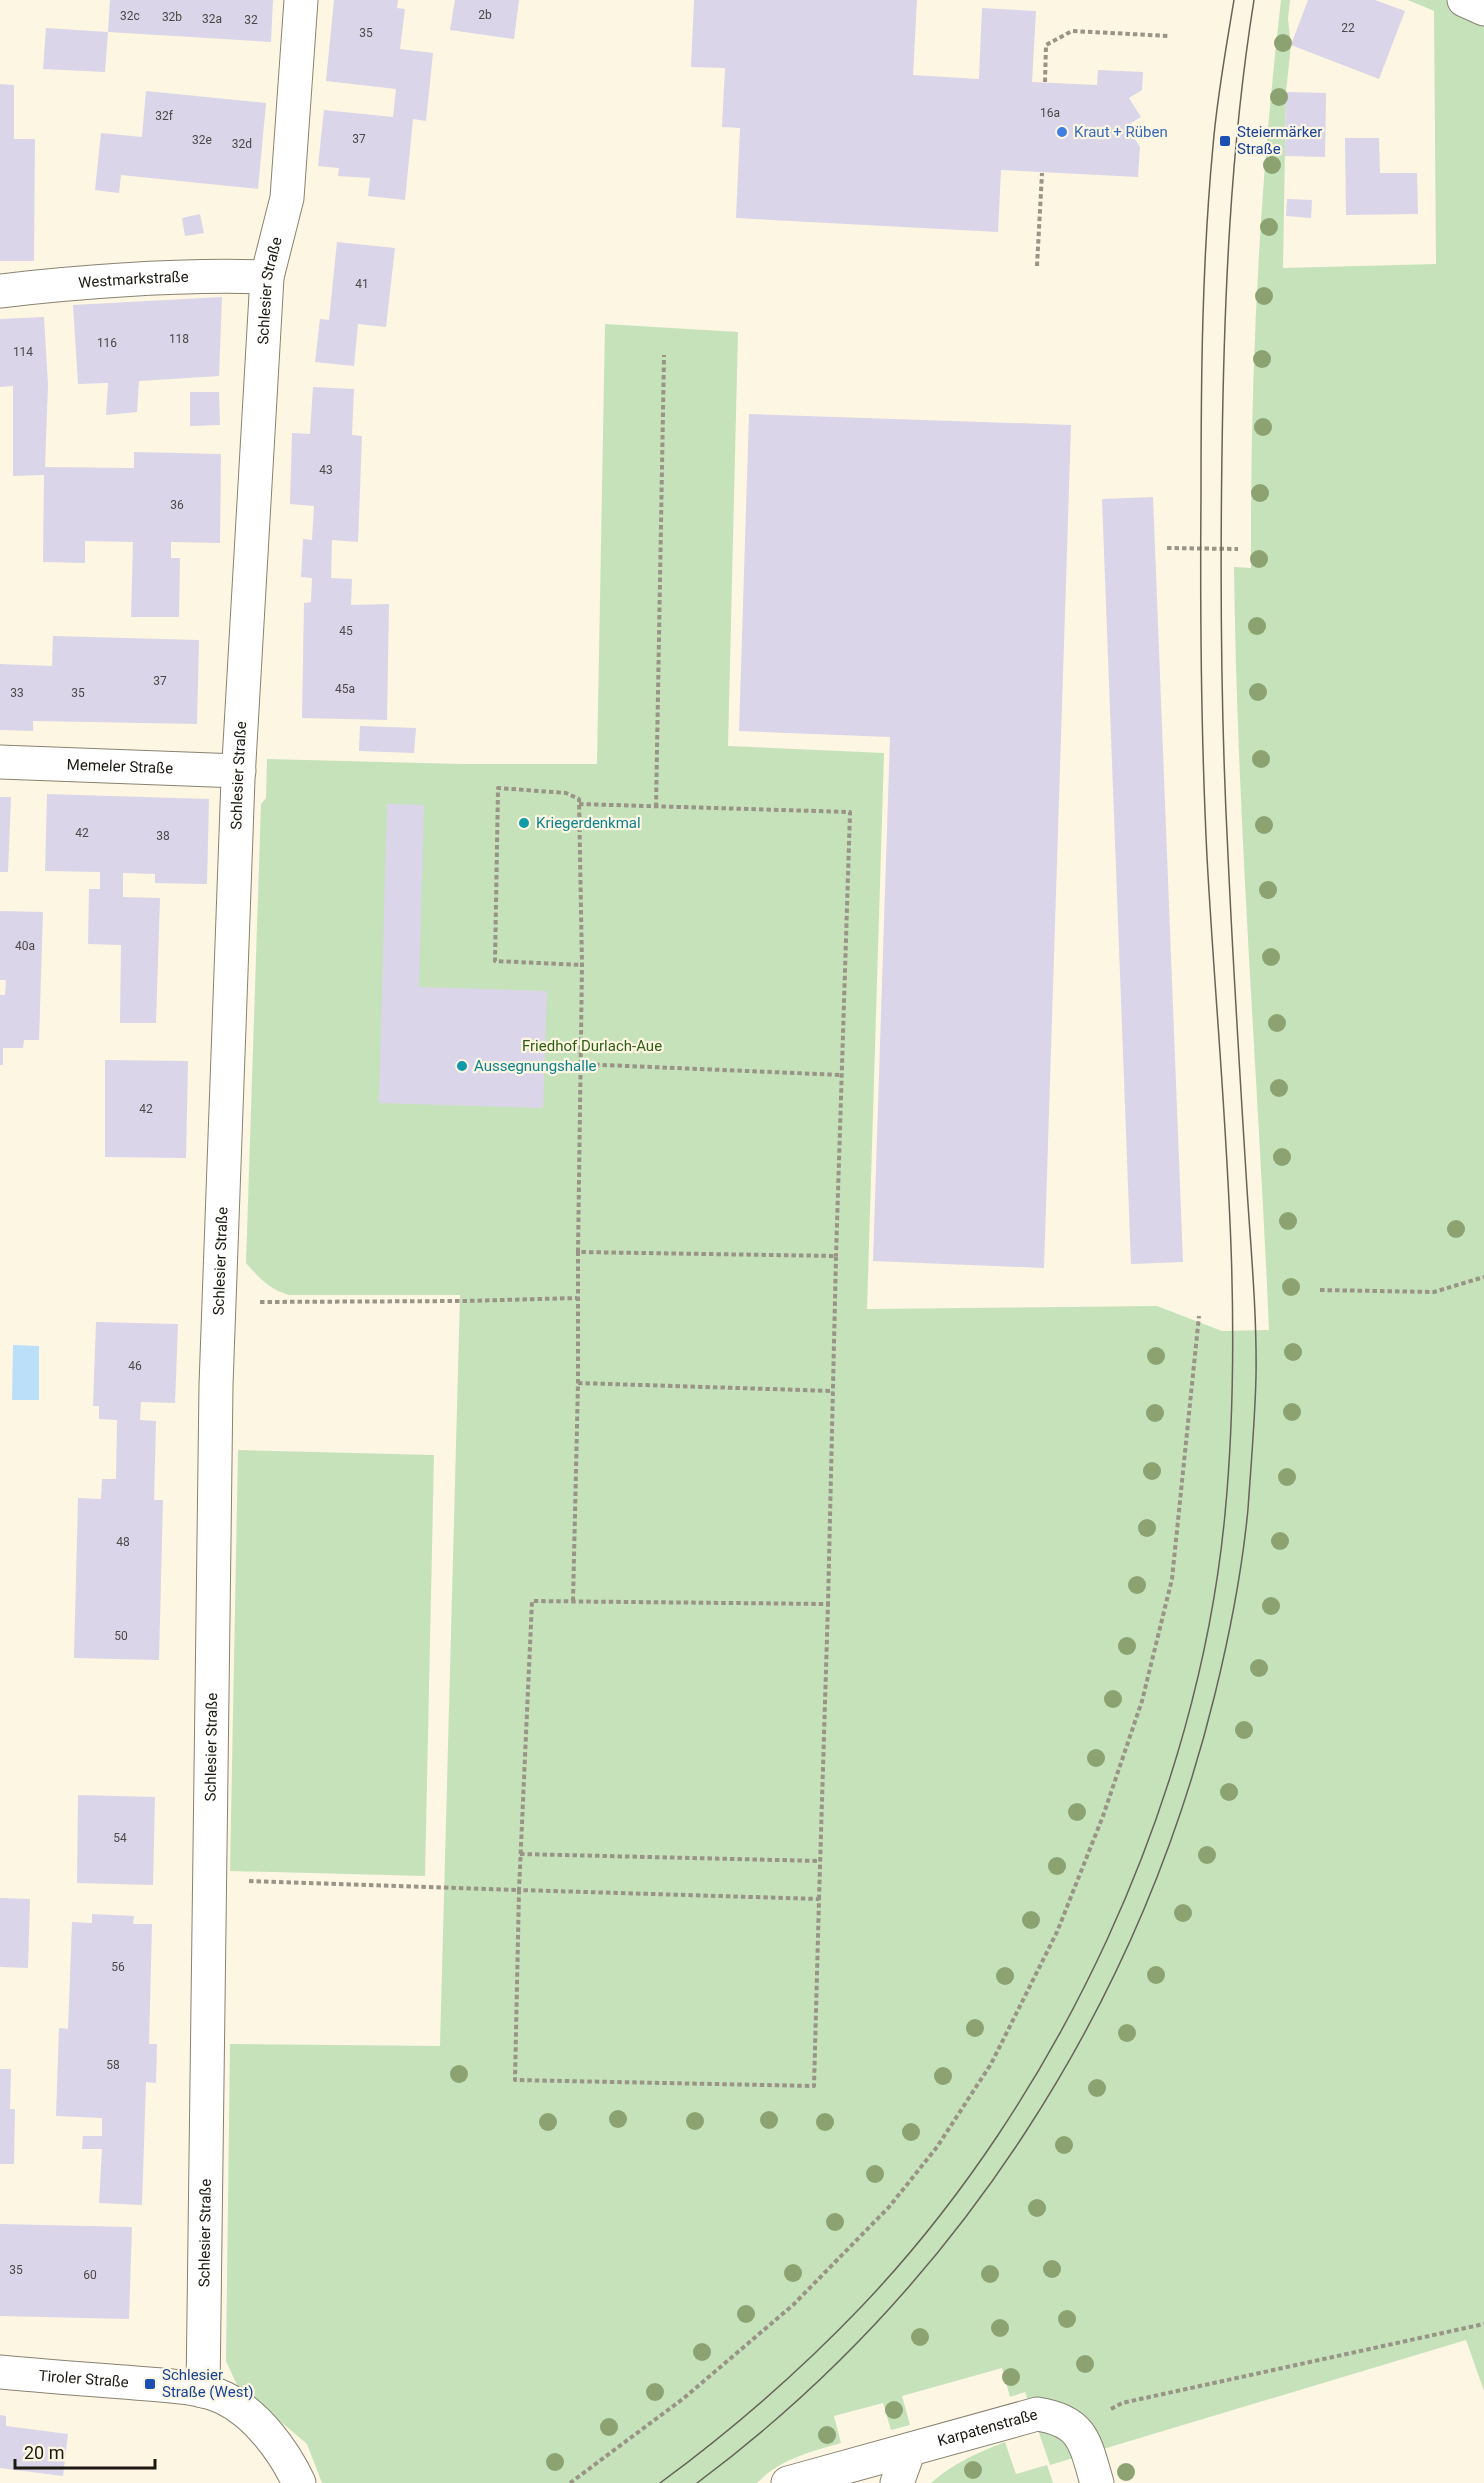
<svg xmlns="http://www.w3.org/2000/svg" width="1484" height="2483" font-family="Roboto,sans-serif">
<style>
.green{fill:#c6e2bb}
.water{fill:#bbdff9}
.building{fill:#dad5e8}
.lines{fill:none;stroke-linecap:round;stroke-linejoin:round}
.street-casing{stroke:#898271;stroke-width:35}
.path{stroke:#999486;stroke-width:4;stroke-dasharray:4.5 3;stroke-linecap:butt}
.street{stroke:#fff;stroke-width:33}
.tram{stroke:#676358;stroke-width:1.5}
.tree{fill:#8ca371}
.shop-dot{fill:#3f7fe0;stroke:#fdf6e3;stroke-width:2}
.transit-dot{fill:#1a4fb4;stroke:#fdf6e3;stroke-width:2}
.culture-dot{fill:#0f9aa8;stroke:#fdf6e3;stroke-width:2}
.labels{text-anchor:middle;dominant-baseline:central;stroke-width:4.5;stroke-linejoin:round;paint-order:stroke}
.number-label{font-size:12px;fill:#4c4848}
.shop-label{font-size:15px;fill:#366cbe;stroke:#fdf6e3;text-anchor:start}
.transit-label{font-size:15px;fill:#164399;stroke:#fdf6e3;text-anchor:start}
.street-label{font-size:15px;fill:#1c1912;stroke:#fdf6e3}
.culture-label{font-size:15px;fill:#0d838f;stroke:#fdf6e3;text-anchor:start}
.park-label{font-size:15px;fill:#2f5f14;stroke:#fdf6e3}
</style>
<rect width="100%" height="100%" fill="#fdf6e3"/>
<g class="green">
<path d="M1281,0H1290L1288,19L1291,45L1286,92L1283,268L1436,264L1434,11L1408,0H1484V2391L1466,2340L1050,2465L1025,2392L1010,2397L1002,2368L902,2396L910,2425L891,2430L883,2403L834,2416L841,2443C810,2452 780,2459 757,2483H322L307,2444L237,2385L226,2361L230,2044L440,2046L460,1295H289C269,1289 259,1278 246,1263L261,804L266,798L267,759L461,764H597L605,324L738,332L728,746L884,753L867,1309L1157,1306L1222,1331L1269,1330C1258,1075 1237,821 1234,567L1251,568C1250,378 1259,189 1281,0Z"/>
<path d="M238,1450L434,1455L425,1876L230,1871Z"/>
<path d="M1005,2442L1016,2474L1047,2465L1053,2483H931C953,2463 977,2453 1005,2442Z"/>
</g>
<path class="water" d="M13,1345L39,1346V1400H12Z"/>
<g class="building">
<path d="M110,0H273L271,42L108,32Z"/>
<path d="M334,0H398L397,8L405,9L400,49L433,53L426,121L413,119L405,200L368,196L370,178L338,176L339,168L318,166L324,110L393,117L396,89L326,81Z"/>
<path d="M455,0H519L514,39L450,30Z"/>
<path d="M694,0H917L913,75L979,79L982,8L1036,11L1032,82L1097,85L1098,70L1143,72L1142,90L1129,98L1141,117L1126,126L1140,147L1138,177L1001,170L998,232L736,218L740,128L722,127L725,68L691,67Z"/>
<path d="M1308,0H1375L1405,11L1379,79L1291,45Z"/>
<path d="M46,28L108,32L105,72L43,69Z"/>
<path d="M0,84L14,85V139H35L34,261H0Z"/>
<path d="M146,91L266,103L258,189L121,175L119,193L95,190L101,133L142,137Z"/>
<path d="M1286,92L1326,93L1325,157L1285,156Z"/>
<path d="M1345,138H1379L1380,173H1417L1418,214L1346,215Z"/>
<path d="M1287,199L1312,200L1311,218L1286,216Z"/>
<path d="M200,214L204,233L185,236L182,218Z"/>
<path d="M337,242L395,248L386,327L358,324L354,366L315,362L320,319L329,320Z"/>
<path d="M222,297L219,376L139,381L137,412L106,415L108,383L78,384L73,305Z"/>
<path d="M44,317L48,385L45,467L134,468V452L221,454L220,543L171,542V558H180L179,617H131L133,542L85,541V563L43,562L44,475L13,476V386L0,387V319Z"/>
<path d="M313,387L354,389L352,435L362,436L358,542L332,540L331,578L352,579L351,605L389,604L387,720L302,718L304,603L311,602L312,578L301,577L303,539L312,540L314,506L290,504L292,433L310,434Z"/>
<path d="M190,392H219L220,425L190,426Z"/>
<path d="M749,414L1071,425L1044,1268L873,1261L890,737L739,731Z"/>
<path d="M1153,497L1183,1262L1131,1264L1102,499Z"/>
<path d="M53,636L199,640L197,724L33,721V731L0,730V664L52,666Z"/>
<path d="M360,726L416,728L414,753L359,751Z"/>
<path d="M47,794L209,799L207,884L155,883V874L123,873V897L160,898L156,1023H120L121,945L88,944L89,889H100V872L45,871Z"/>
<path d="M0,797H11L8,872H0Z"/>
<path d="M387,804L424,805L419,987L547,991L543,1108L379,1103Z"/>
<path d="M0,911L43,912L39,1040H24L23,1048H3V1065H0V995H5L6,980H0Z"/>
<path d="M105,1060L188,1061L186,1158L105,1157Z"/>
<path d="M96,1322L178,1324L175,1403L141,1402L140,1420L156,1421L154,1500H163L159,1660L74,1658L78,1498L101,1499L102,1479H116L117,1420L99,1419V1406H93Z"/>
<path d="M78,1795L155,1797L153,1885L77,1883Z"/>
<path d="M0,1898L30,1899L28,1968L0,1967Z"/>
<path d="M92,1914L134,1916L133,1924H152L149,2044H157L156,2083L146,2082L142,2205L99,2203L102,2149H82L83,2136H102V2118L56,2116L59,2028L68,2029L72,1922L92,1923Z"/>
<path d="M0,2069H11L10,2109H15L14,2164H0Z"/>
<path d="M0,2224L132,2227L129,2319L0,2316Z"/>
<path d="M0,2415L6,2416V2426L68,2434L63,2476L0,2468Z"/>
</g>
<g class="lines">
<defs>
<g id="street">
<path d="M1464,0L1484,9"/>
<path id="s1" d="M0,291C88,281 178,274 267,277"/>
<path id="s2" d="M0,762L239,771"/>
<path id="s3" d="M0,2372C41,2376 83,2379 124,2382C154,2385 197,2385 224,2398C257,2414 284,2451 299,2483"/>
<path id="s4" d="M203,2391L216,1385L238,779L267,277L287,198L301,0"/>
<path id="s5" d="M788,2483L1037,2414C1084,2421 1085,2443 1097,2483"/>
<path d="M897,2483L909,2450"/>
</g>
</defs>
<use href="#street" class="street-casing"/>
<g class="path">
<path d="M1045,82L1046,45L1072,31L1169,36"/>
<path d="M1037,266L1042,173"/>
<path d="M1167,548L1238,549"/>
<path d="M579,804L850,812L836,1256"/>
<path d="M656,807L664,355"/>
<path d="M580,1064L842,1075"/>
<path d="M578,1252L582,965L579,799L566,793L498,788L495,961L582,965"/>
<path d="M1320,1290L1434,1292L1484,1277"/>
<path d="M260,1302L465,1301L577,1298"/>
<path d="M578,1383L833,1391"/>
<path d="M573,1601L578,1383V1252L836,1256L828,1604"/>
<path d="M520,1854L820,1861"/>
<path d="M249,1881L519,1890L515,2080L814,2086L819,1899L519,1890L532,1601L828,1604L819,1899"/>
<path d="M1111,2409L1122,2403L1484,2324"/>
<path d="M570,2483L684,2398L793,2305L889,2207L937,2147L991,2064L1057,1932L1103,1816L1142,1701L1172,1579L1199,1316"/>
</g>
<use href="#street" class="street"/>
<g class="tram">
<path d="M660,2483C732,2430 800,2371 862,2306C1059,2099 1198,1799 1225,1514C1246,1296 1219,1076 1207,857C1201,736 1200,616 1201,495C1201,379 1202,262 1213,146C1217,97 1226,48 1234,0"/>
<path d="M697,2483C957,2289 1138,2008 1215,1694C1230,1633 1242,1572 1248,1509C1251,1465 1255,1420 1256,1376C1257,1314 1251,1251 1247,1189C1240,1077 1233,966 1228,855C1221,721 1220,587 1222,453C1224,302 1230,150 1254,0"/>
</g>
</g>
<g class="tree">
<circle cx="1283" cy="43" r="9"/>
<circle cx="1279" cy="97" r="9"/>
<circle cx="1272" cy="165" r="9"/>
<circle cx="1269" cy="227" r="9"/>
<circle cx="1264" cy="296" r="9"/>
<circle cx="1262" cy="359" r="9"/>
<circle cx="1263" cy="427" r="9"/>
<circle cx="1260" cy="493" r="9"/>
<circle cx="1259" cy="559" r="9"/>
<circle cx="1257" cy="626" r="9"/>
<circle cx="1258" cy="692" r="9"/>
<circle cx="1261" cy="759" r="9"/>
<circle cx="1264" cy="825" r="9"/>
<circle cx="1268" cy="890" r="9"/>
<circle cx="1271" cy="957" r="9"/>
<circle cx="1277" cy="1023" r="9"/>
<circle cx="1279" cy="1088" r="9"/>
<circle cx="1282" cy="1157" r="9"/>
<circle cx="1288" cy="1221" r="9"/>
<circle cx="1456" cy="1229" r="9"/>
<circle cx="1291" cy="1287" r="9"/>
<circle cx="1293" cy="1352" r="9"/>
<circle cx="1156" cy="1356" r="9"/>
<circle cx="1292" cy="1412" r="9"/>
<circle cx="1155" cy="1413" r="9"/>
<circle cx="1152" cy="1471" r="9"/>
<circle cx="1287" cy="1477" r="9"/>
<circle cx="1147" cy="1528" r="9"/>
<circle cx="1280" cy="1541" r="9"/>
<circle cx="1137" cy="1585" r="9"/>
<circle cx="1271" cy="1606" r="9"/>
<circle cx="1127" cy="1646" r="9"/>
<circle cx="1259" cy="1668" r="9"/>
<circle cx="1113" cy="1699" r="9"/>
<circle cx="1244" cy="1730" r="9"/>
<circle cx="1096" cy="1758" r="9"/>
<circle cx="1229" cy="1792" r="9"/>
<circle cx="1077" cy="1812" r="9"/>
<circle cx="1207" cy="1855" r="9"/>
<circle cx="1057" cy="1866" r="9"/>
<circle cx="1183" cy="1913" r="9"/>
<circle cx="1031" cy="1920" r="9"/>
<circle cx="1156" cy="1975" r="9"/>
<circle cx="1005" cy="1976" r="9"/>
<circle cx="975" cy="2028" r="9"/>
<circle cx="1127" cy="2033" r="9"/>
<circle cx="459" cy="2074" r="9"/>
<circle cx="943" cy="2076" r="9"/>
<circle cx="1097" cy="2088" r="9"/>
<circle cx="618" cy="2119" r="9"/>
<circle cx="769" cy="2120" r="9"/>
<circle cx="695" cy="2121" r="9"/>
<circle cx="548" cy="2122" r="9"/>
<circle cx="825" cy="2122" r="9"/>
<circle cx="911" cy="2132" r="9"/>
<circle cx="1064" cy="2145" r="9"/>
<circle cx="875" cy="2174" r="9"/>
<circle cx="1037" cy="2208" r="9"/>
<circle cx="835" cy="2222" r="9"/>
<circle cx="1052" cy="2269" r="9"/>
<circle cx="793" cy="2273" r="9"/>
<circle cx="990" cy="2274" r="9"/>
<circle cx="746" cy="2314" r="9"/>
<circle cx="1067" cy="2319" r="9"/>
<circle cx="1000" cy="2328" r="9"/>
<circle cx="920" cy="2337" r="9"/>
<circle cx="702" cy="2352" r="9"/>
<circle cx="1085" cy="2364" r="9"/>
<circle cx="1011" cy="2377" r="9"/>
<circle cx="655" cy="2392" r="9"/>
<circle cx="894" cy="2410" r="9"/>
<circle cx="609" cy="2427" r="9"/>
<circle cx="827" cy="2435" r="9"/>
<circle cx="555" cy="2462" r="9"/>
<circle cx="973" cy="2470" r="9"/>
<circle cx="1126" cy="2472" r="9"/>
</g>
<circle class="shop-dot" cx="1062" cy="132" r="6"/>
<g class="transit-dot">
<rect x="1219" y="135" width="12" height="12" rx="3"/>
<rect x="144" y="2378" width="12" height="12" rx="3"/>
</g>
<g class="culture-dot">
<circle cx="524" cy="823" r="6"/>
<circle cx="462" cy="1066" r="6"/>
</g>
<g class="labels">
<g class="number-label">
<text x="485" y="15">2b</text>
<text x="130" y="16">32c</text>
<text x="172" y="17">32b</text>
<text x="212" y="19">32a</text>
<text x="251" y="20">32</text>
<text x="1348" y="28">22</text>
<text x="366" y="33">35</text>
<text x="1050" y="113">16a</text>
<text x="164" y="116">32f</text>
<text x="359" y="139">37</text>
<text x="202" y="140">32e</text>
<text x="242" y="144">32d</text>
<text x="362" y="284">41</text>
<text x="179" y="339">118</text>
<text x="107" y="343">116</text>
<text x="23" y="352">114</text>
<text x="326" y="470">43</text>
<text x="177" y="505">36</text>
<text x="346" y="631">45</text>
<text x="160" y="681">37</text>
<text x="345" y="689">45a</text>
<text x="17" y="693">33</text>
<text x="78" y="693">35</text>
<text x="82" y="833">42</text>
<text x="163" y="836">38</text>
<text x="25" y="946">40a</text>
<text x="146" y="1109">42</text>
<text x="135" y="1366">46</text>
<text x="123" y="1542">48</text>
<text x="121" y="1636">50</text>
<text x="120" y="1838">54</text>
<text x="118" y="1967">56</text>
<text x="113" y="2065">58</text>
<text x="16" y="2270">35</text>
<text x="90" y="2275">60</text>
</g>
<g class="shop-label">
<text x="1074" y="132">Kraut + Rüben</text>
</g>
<g class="transit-label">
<text x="1237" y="132">Steiermärker<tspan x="1237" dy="17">Straße</tspan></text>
<text x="162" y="2375">Schlesier<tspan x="162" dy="17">Straße (West)</tspan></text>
</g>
<g class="street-label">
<text stroke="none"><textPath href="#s1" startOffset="134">Westmarkstraße</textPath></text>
<text stroke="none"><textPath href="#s4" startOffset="2102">Schlesier Straße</textPath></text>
<text stroke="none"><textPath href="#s2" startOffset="120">Memeler Straße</textPath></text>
<text stroke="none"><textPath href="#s4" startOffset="1616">Schlesier Straße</textPath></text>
<text stroke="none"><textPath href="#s4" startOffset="1130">Schlesier Straße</textPath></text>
<text stroke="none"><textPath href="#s4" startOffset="644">Schlesier Straße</textPath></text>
<text stroke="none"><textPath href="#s4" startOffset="158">Schlesier Straße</textPath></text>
<text stroke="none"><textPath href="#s3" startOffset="84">Tiroler Straße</textPath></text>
<text stroke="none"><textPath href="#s5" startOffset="207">Karpatenstraße</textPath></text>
</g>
<g class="culture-label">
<text x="536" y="823">Kriegerdenkmal</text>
<text x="474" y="1066">Aussegnungshalle</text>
</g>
<g class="park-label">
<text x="592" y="1046">Friedhof Durlach-Aue</text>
</g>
</g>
<path d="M15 2459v9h140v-9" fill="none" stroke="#1c1912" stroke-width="3"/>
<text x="24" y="2459" font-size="18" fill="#1c1912" stroke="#fdf6e3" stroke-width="4.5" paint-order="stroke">20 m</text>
</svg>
